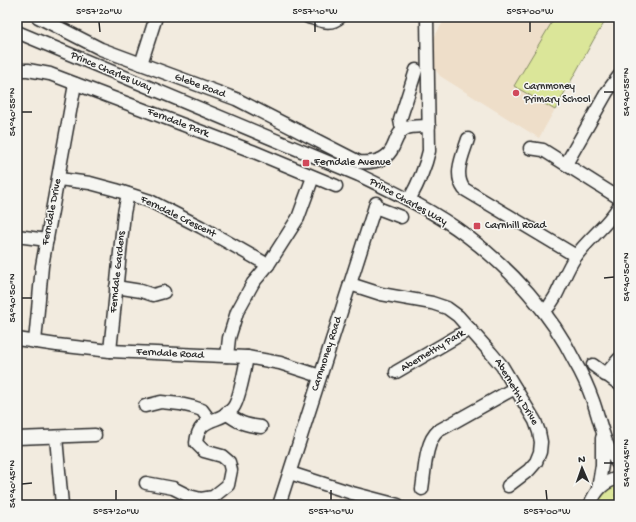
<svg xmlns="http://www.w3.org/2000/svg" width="636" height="522" font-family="'Gochi Hand',sans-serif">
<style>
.built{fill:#eedec9}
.grass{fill:url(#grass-tufts);stroke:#838862}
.garden{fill:#dbe699;stroke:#838862}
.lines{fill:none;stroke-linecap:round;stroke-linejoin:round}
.minor-casing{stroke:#2b2b2b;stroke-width:15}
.minor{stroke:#f6f6f2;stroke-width:12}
.ticks{fill:none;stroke:#2b2b2b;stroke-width:1.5}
.poi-dot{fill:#d1495b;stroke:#f6f6f2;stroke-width:1.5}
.labels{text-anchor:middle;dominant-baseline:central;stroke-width:3;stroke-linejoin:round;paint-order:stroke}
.street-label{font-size:11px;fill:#2b2b2b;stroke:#f6f6f2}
.poi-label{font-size:11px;fill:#2b2b2b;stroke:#f6f6f2;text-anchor:start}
.neatline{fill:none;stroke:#2b2b2b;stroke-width:1.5}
.ticks-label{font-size:10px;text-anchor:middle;fill:#2b2b2b}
</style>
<defs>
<pattern id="grass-tufts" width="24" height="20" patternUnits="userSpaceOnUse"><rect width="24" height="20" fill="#dbe699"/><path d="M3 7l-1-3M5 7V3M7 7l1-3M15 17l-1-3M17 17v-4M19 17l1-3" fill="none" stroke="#bcc584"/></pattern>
</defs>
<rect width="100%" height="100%" fill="#f2ebdf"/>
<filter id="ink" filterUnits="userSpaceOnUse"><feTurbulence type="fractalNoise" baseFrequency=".025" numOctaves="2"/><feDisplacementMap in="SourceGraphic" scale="8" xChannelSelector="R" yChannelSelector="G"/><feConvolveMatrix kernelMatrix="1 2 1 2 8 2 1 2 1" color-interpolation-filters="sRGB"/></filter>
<g filter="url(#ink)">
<path class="built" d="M446,17H608L594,39L539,138L440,76L435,69L432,41Z"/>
<path class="grass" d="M619,485V505H596C601,494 608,488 619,485Z"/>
<path class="garden" d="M555,17H608L594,39L555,110L514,86Z"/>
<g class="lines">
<defs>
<g id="minor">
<path d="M38,17L101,49L236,99L359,162C372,163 387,161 393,147C396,141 398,132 405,129C412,125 422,127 429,126"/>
<path d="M308,17C320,20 330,26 340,17"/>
<path d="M17,32L359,175C396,193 434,211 467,236C511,269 551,313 575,362C582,374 588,387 593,401C600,420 605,449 619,465"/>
<path d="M141,64L156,17"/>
<path d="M17,70H28L50,74L252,151L336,186"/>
<path d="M404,129L401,125L400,120L416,70"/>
<path d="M468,139C463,155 453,174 464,189L576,256"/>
<path d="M530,148L543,150L619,198"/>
<path d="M566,164L607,92L619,76"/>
<path d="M59,179L90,183L116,190L150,201L201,227L268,265"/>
<path d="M409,200C418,184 425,169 429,151L427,17"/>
<path d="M375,207L401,217"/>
<path d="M17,236L47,240"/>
<path d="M350,284L381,294L432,303L447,308L458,316L491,353L502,366L535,421L539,432L541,442L540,452L536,462L529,470L508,486"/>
<path d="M116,287L141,291L153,295L164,292"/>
<path d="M544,312C560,296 563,273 576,256C589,238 607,226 619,206"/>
<path d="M17,339L57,345L110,351L247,357L280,363L320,376"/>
<path d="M35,342L42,266L75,84"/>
<path d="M110,351L124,213L128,194"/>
<path d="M227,356L229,338L237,312L253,283L268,265L298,218L313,177"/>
<path d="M593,365L619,384"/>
<path d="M396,372L470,329"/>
<path d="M605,375L619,359"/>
<path d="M145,406L161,402L180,404L193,407L202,410L210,421"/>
<path d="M226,413C239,423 245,425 261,427"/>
<path d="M56,437L62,505"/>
<path d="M17,438L95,435"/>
<path d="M290,473L352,493L398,505"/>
<path d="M146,483L173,488L189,496L201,499L213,497L228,485L231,470L229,462L222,456L204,451L196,443C199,414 219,425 233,408C239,401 245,368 247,357"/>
<path d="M422,489C425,471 425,442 438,431L515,388"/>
<path d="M598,489L602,465V438"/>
<path d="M279,505L376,203"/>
<path d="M590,505C595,491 604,481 619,478"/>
</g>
</defs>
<use href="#minor" class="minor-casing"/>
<use href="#minor" class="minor"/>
</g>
</g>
<path class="ticks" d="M99,22L100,32M315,22V32M530,22V32M604,92H614M22,112H32M604,278L614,277M22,298H32M604,463H614M22,484L32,483M116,490V500M331,490V500M546,490L547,500"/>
<g class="poi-dot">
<circle cx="516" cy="93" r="4"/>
<rect x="302" y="159" width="8" height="8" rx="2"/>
<rect x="473" y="222" width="8" height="8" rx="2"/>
</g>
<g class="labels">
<g class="street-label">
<text transform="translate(111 72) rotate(23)">Prince Charles Way</text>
<text transform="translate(200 86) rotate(20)">Glebe Road</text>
<text transform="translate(178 123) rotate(21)">Ferndale Park</text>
<text transform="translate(408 202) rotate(29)">Prince Charles Way</text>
<text transform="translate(52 212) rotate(-79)">Ferndale Drive</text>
<text transform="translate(178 217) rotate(26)">Ferndale Crescent</text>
<text transform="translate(118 272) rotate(-84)">Ferndale Gardens</text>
<text transform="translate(433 351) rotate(-31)">Abernethy Park</text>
<text transform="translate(170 354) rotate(3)">Ferndale Road</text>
<text transform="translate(327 354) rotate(-72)">Carnmoney Road</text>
<text transform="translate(516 392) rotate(59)">Abernethy Drive</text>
</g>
<g class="poi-label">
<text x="524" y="87">Carnmoney<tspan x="524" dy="13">Primary School</tspan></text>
<text x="314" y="163">Ferndale Avenue</text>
<text x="485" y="226">Carnhill Road</text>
</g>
</g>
<rect width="636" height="522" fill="none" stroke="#f6f6f2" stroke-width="44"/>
<g transform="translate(582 468) rotate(358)" stroke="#f6f6f2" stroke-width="3" paint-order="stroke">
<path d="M0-3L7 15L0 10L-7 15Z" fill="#2b2b2b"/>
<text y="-6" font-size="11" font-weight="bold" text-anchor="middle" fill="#2b2b2b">N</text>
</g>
<rect x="22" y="22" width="592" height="478" class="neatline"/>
<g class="ticks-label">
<text x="99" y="14">5°57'20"W</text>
<text x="315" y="14">5°57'10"W</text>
<text x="530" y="14">5°57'00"W</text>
<text transform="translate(625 92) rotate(-90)" y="4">54°40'55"N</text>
<text transform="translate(11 112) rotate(-90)" y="4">54°40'55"N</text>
<text transform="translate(625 277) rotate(-90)" y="4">54°40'50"N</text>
<text transform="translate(11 298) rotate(-90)" y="4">54°40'50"N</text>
<text transform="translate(625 463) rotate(-90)" y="4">54°40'45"N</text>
<text transform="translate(11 484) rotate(-90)" y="4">54°40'45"N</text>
<text x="116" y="514">5°57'20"W</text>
<text x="331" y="514">5°57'10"W</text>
<text x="547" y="514">5°57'00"W</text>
</g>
</svg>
